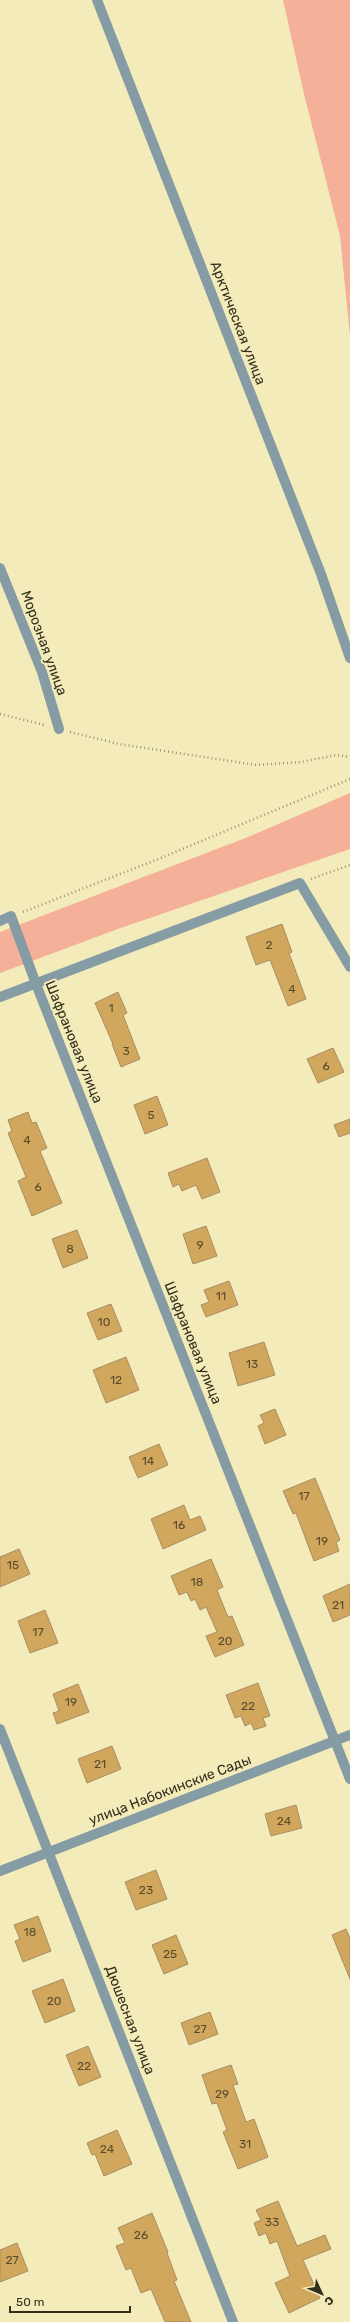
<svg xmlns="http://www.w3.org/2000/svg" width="350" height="2322" font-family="Rubik,sans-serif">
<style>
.green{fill:#f5b099}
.building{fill:#d1a65d;stroke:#a88e65}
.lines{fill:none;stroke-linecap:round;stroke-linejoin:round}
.path{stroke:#9c9672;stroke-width:2.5;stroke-dasharray:1 3;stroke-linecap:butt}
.minor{stroke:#859ca4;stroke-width:10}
.labels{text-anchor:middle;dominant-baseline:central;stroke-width:4;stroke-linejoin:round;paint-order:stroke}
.number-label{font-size:12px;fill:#594c2c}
.street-label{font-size:14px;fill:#312e1b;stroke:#f4ebba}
</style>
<rect width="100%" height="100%" fill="#f4ebba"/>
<g class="green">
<path d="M283,0H350V336L340,236L304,94Z"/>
<path d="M350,793V849L115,930L0,973V932L248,837Z"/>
</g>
<g class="building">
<path d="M282,924L292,952L289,953L306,999L288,1006L270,960L256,965L246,937Z"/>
<path d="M118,992L127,1013L123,1015L140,1059L121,1067L112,1044H113L95,1003Z"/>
<path d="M333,1048L344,1072L318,1083L307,1059Z"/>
<path d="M157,1096L168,1125L145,1134L134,1105Z"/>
<path d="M28,1112L32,1123L36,1122L47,1148L40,1151L62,1203L32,1216L18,1181L26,1177L8,1133L12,1131L8,1120Z"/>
<path d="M350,1119V1133L339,1137L334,1125Z"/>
<path d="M207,1158L220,1192L202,1199L196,1185L182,1191L179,1184L173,1187L168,1173Z"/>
<path d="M206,1226L217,1256L193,1264L183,1234Z"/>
<path d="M77,1230L88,1258L63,1268L52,1239Z"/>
<path d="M229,1281L238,1305L206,1317L201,1305L209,1302L204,1290Z"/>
<path d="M111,1304L122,1331L98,1340L87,1313Z"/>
<path d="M264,1342L275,1375L238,1386L229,1353Z"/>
<path d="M126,1357L139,1390L106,1403L93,1370Z"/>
<path d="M275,1409L286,1435L265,1444L258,1426L264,1423L260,1415Z"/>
<path d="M159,1444L168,1465L138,1478L129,1457Z"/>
<path d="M315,1478L340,1540L336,1542L339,1551L314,1561L296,1513L293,1514L283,1491Z"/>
<path d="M184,1505L190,1520L200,1516L206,1530L163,1549L151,1519Z"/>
<path d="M19,1549L30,1574L0,1587V1557Z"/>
<path d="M211,1559L223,1587L217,1590L228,1617L232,1616L244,1645L215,1657L206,1636L217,1632L206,1607L200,1610L195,1599L191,1601L187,1592L179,1595L171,1576Z"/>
<path d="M350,1584V1615L333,1622L323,1596Z"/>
<path d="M45,1610L58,1643L30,1653L18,1621Z"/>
<path d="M258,1683L270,1716L263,1718L266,1726L254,1730L251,1723L245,1726L241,1716L235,1718L226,1695Z"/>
<path d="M78,1684L89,1712L57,1724L53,1713L59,1711L53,1694Z"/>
<path d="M112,1746L121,1769L87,1783L78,1759Z"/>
<path d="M296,1805L302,1828L271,1836L265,1814Z"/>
<path d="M156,1870L167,1899L136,1910L125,1882Z"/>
<path d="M38,1916L51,1951L23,1962L15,1941L20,1939L14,1925Z"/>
<path d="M346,1929L350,1938V1979L332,1935Z"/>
<path d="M176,1935L188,1964L164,1974L152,1945Z"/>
<path d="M63,1979L75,2011L45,2023L32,1991Z"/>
<path d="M210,2012L218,2034L189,2045L181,2023Z"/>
<path d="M88,2046L101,2077L79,2086L66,2055Z"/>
<path d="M231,2065L238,2084L233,2085L246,2122L254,2119L268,2157L238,2169L223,2132L227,2130L217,2103L212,2104L202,2075Z"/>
<path d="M117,2130L132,2164L104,2176L95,2154L92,2155L87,2143Z"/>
<path d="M278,2201L297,2246L325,2235L331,2249L303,2260L320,2298L289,2313L275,2283L290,2276L277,2241L270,2244L266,2233L259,2236L254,2223L261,2220L256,2210Z"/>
<path d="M152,2213L168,2252L167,2253L177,2280L174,2281L191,2322H165L151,2289L141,2293L131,2268L126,2270L116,2246L125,2243L118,2228Z"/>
<path d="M17,2243L28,2271L0,2282V2250Z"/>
</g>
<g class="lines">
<g class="path">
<path d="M0,714L44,725"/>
<path d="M70,732L119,744L256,765L301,762L336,755L350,757"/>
<path d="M311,879L350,865"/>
<path d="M23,912L156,860L350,779"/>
</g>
<g class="minor">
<path d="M97,0L321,574L350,658"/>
<path d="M0,568L42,672L59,729"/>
<path d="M0,921L11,916L36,984L350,1779"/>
<path d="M0,997L300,883L350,967"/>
<path d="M0,1729L233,2322"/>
<path d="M0,1871L350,1735"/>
</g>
</g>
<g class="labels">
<g class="number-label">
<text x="269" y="945">2</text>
<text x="292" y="989">4</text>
<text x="111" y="1008">1</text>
<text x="126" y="1051">3</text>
<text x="326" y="1066">6</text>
<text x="151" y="1115">5</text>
<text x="27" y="1140">4</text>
<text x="38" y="1187">6</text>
<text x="200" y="1245">9</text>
<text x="70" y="1249">8</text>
<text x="221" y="1296">11</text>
<text x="104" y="1322">10</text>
<text x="252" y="1364">13</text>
<text x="116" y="1380">12</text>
<text x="148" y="1461">14</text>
<text x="304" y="1496">17</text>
<text x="179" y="1525">16</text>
<text x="322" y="1541">19</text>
<text x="13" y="1565">15</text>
<text x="197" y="1582">18</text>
<text x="338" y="1605">21</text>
<text x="38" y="1632">17</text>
<text x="225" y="1641">20</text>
<text x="71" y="1702">19</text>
<text x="248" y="1706">22</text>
<text x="100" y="1764">21</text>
<text x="284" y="1821">24</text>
<text x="146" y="1890">23</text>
<text x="30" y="1932">18</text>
<text x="170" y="1954">25</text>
<text x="54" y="2001">20</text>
<text x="200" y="2029">27</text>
<text x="84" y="2066">22</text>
<text x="222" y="2094">29</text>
<text x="245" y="2144">31</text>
<text x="107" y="2149">24</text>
<text x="272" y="2222">33</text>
<text x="141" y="2235">26</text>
<text x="12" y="2260">27</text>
</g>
<g class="street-label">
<text transform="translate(238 323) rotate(69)">Арктическая улица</text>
<text transform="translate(44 643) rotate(70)">Морозная улица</text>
<text transform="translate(74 1042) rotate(68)">Шафрановая улица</text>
<text transform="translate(193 1343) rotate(68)">Шафрановая улица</text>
<text transform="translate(170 1790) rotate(-21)">улица Набокинские Сады</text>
<text transform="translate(130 2020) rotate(69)">Дюшесная улица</text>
</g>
</g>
<g transform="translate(322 2294) rotate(134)" stroke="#f4ebba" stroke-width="3" paint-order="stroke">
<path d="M0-3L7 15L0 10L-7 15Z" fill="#312e1b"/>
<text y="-6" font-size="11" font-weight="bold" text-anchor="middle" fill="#312e1b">С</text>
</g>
<path d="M10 2306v6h120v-6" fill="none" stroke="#312e1b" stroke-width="2"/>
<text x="16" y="2306" font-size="12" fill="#312e1b" stroke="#f4ebba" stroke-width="3" paint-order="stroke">50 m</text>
</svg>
